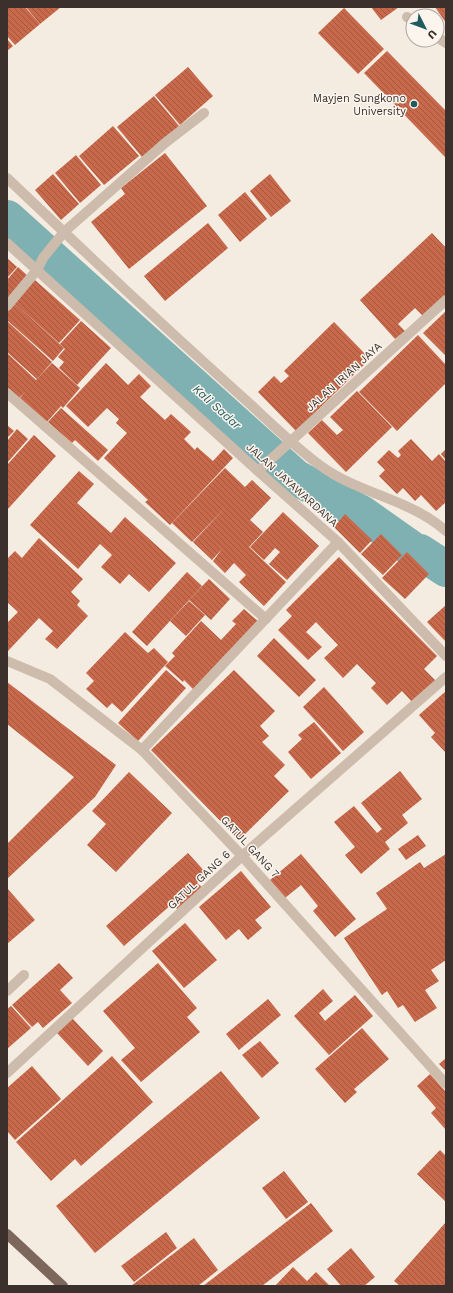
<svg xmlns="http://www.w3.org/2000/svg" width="453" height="1293" font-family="'Work Sans',sans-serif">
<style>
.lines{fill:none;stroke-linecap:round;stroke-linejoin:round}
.river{stroke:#7fb0b2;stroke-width:36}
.building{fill:url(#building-back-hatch)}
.minor{stroke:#cdbbac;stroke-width:10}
.major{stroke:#7d675c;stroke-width:10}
.poi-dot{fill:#1f5a5e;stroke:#fbf5ee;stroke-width:1.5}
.labels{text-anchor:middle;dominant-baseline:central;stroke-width:3;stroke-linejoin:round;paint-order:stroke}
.poi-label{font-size:11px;fill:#3b302b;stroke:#fbf5ee;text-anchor:end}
.street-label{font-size:11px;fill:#3b302b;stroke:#fbf5ee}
.water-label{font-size:12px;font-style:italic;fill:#1f5a5e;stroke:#fbf5ee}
</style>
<defs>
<pattern id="building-back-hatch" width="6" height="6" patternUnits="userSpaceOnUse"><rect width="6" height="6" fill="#c8694b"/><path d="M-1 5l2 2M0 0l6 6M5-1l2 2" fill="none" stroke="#a4573f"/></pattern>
</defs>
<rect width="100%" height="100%" fill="#f4ebe1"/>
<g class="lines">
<path class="river" d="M7,218L295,477L361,513L419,554L420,552L446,569"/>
</g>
<g class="building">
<path d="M7,7H25L40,24L15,45L7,36Z"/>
<path d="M26,7H61L40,24Z"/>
<path d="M371,7H399L381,20Z"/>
<path d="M435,7H446V23Z"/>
<path d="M344,8L384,49L358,74L318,33Z"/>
<path d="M7,39L13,46L7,51Z"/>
<path d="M387,51L446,111V158L364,73Z"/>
<path d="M188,67L213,96L180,125L155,95Z"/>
<path d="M154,96L179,126L142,157L117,127Z"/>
<path d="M113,126L139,156L104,185L79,156Z"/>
<path d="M165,153L207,206L129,269L91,222L125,194L121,188Z"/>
<path d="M76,155L101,185L80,203L55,173Z"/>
<path d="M53,174L79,204L61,220L35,190Z"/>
<path d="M270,174L291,201L271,217L250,191Z"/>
<path d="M245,192L267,219L240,242L218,215Z"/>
<path d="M208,223L228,248L165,301L144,276Z"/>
<path d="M432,233L446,248V295L423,316L415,308L398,324L405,331L395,339L360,300Z"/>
<path d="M7,258L17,267L7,278Z"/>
<path d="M18,267L29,277L7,303V280Z"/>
<path d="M35,280L80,320L59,343L14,303Z"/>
<path d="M14,303L64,348L53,361L7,320V311Z"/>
<path d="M446,311V356L423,333Z"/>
<path d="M7,321L52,362L37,379L7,352Z"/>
<path d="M81,321L111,348L77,385L59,368L64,362L58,357L65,349L60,344Z"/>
<path d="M334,322L370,359L296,431L258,392L274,376L281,383L289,376L284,371Z"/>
<path d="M418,335L446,365V383L397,431L359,392Z"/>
<path d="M7,353L36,380L52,363L80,388L63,408L61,406L46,423L19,399L25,392L18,399L7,389Z"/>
<path d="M106,363L128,385L139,374L151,386L140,397L165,420L171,414L191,432L184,439L195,450L197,447L213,461L224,449L233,458L170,525L145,502L148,500L104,458L127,433L116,423L119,419L107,408L88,427L66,406Z"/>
<path d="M357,391L392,427L346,472L308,433L322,420L337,435L343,430L330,417Z"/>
<path d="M61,408L108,450L98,461L75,440L72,443L48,422Z"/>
<path d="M7,425L14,431L7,438Z"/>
<path d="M17,429L28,439L7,463V441Z"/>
<path d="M34,435L56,456L7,510V465Z"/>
<path d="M411,439L432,461L439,454L446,462V502L436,511L421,495L415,501L403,488L397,494L379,476L385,470L377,462L389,450L398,458L401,455L398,451Z"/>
<path d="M446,449V460L441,454Z"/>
<path d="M225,468L245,487L252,480L271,498L250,520L263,532L249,547L286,582L264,606L239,582L246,575L234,563L225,573L213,561L222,549L212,560L193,542L227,506L192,542L172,523Z"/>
<path d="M79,471L94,484L77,503L111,533L125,517L176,563L149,592L129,574L120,584L101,567L112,555L100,544L78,569L30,525Z"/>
<path d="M283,512L319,546L287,580L269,564L280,552L275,548L264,560L250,547Z"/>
<path d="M345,514L372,540L360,553L334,527Z"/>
<path d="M381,534L402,555L383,575L361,554Z"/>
<path d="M39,538L83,579L71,592L80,601L77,605L88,616L57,649L45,639L53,631L39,618L8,651L7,650V623L18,612L7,602V559L15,551L22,558Z"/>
<path d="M407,552L429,574L405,599L382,578Z"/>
<path d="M339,557L437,656L424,669L436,681L413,703L402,691L387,705L371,688L376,683L357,664L343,678L324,658L338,645L316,622L306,632L322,647L308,660L278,630L292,616L286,610Z"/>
<path d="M187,572L202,586L147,646L132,632Z"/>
<path d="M209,579L230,599L211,620L189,600Z"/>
<path d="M189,601L205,615L186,636L170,621Z"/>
<path d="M446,605V642L427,622Z"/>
<path d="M244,609L259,622L195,691L184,680L183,682L165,666L175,656L172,653L201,621L221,640L236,624L232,621Z"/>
<path d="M125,632L148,653L154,648L168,662L122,712L112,703L107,708L86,689L94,681L86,673Z"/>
<path d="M274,638L316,680L299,697L257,656Z"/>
<path d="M166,670L186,688L138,741L118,723Z"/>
<path d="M234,670L275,711L260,726L269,736L262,742L285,765L274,776L289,791L239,840L151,750Z"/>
<path d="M7,682L116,765L95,797L7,879V844L74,777L7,724Z"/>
<path d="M324,687L364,732L343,751L303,707Z"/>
<path d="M446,691V753L431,737L435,733L419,715Z"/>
<path d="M314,722L341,753L311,779L288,752L302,739L298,735Z"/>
<path d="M400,771L422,799L402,815L408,823L385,842L390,849L361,874L345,855L355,847L334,822L354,806L377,833L382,829L361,803Z"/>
<path d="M129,772L172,813L116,872L87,845L106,824L92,811Z"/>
<path d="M418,835L426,846L406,860L398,849Z"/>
<path d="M188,853L207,874L197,883L202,887L177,909L172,904L124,946L106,926Z"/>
<path d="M301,854L356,919L335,937L313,911L318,906L301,885L285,898L270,880Z"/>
<path d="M446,854V960L431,970L439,981L425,990L437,1008L415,1022L403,1005L398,1008L387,991L382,995L344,938L387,909L376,893L420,862L424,868Z"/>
<path d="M241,871L271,907L255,920L262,928L248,940L239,929L226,940L199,907Z"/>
<path d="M7,888L35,920L7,944Z"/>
<path d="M185,923L217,960L184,988L152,951Z"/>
<path d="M59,963L73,978L60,990L72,1003L43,1028L38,1022L32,1027L12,1005Z"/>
<path d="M158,963L197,1008L187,1017L200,1032L141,1082L121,1060L135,1048L103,1011Z"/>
<path d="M323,989L333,1001L319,1013L325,1021L355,995L373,1016L329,1055L294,1016Z"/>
<path d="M268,999L281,1015L239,1050L226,1034Z"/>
<path d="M11,1006L31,1028L7,1049V1009Z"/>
<path d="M72,1018L103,1051L88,1066L57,1033Z"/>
<path d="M362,1028L389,1059L354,1089L357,1092L345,1103L315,1069Z"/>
<path d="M260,1041L279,1063L262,1078L242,1055Z"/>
<path d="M112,1056L153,1102L81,1166L75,1159L51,1181L16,1142Z"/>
<path d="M446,1058V1071L439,1064Z"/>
<path d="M32,1066L61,1099L15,1140L7,1131V1088Z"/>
<path d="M221,1071L260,1118L95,1253L56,1206Z"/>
<path d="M430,1074L446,1092V1130L431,1113L436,1108L417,1086Z"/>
<path d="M440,1150L446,1156V1202L417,1174Z"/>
<path d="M284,1171L308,1202L286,1219L262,1188Z"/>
<path d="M311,1203L333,1231L262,1286H203Z"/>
<path d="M446,1222V1286H400L394,1281Z"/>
<path d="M166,1232L177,1248L134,1282L121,1266Z"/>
<path d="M194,1238L218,1270L198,1286H131Z"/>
<path d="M351,1248L375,1277L364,1286H341L327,1269Z"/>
<path d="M293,1267L307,1281L316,1272L330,1286H275Z"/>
</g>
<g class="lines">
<g class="minor">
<path d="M407,17L413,21"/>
<path d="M437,37L446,43"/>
<path d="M204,113L165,143L64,232C122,287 180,341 239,394C266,418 292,445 321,466C359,494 410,499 446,531"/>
<path d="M7,178L64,232L43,258L37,270L7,306"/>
<path d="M7,243L258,471L338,542L446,656"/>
<path d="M7,393L266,619"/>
<path d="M258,471L446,300"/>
<path d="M7,661L50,679L142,750L242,856L446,1084"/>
<path d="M142,750L338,542"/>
<path d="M7,991L24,975"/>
<path d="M7,1073L242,856L446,677"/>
</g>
<path class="major" d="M7,1234L63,1286"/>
</g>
<circle class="poi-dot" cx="414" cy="104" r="4"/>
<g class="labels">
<g class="poi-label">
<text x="406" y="98">Mayjen Sungkono<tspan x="406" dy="13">University</tspan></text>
</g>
<g class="street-label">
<text transform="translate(344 377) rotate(-42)">JALAN IRIAN JAYA</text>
<text transform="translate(292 485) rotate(42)">JALAN JAYAWARDANA</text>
<text transform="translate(250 847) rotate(47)">GATUL GANG 7</text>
<text transform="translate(199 880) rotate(-43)">GATUL GANG 6</text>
</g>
<g class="water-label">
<text transform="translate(217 407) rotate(42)">Kali Sadar</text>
</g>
</g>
<rect width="453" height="1293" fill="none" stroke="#3b302b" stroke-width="16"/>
<g transform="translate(425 28) rotate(132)"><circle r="19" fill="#fbf5ee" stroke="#aea6a0"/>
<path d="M0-3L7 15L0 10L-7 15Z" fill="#1f5a5e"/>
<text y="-6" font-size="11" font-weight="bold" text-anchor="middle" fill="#3b302b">U</text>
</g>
</svg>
